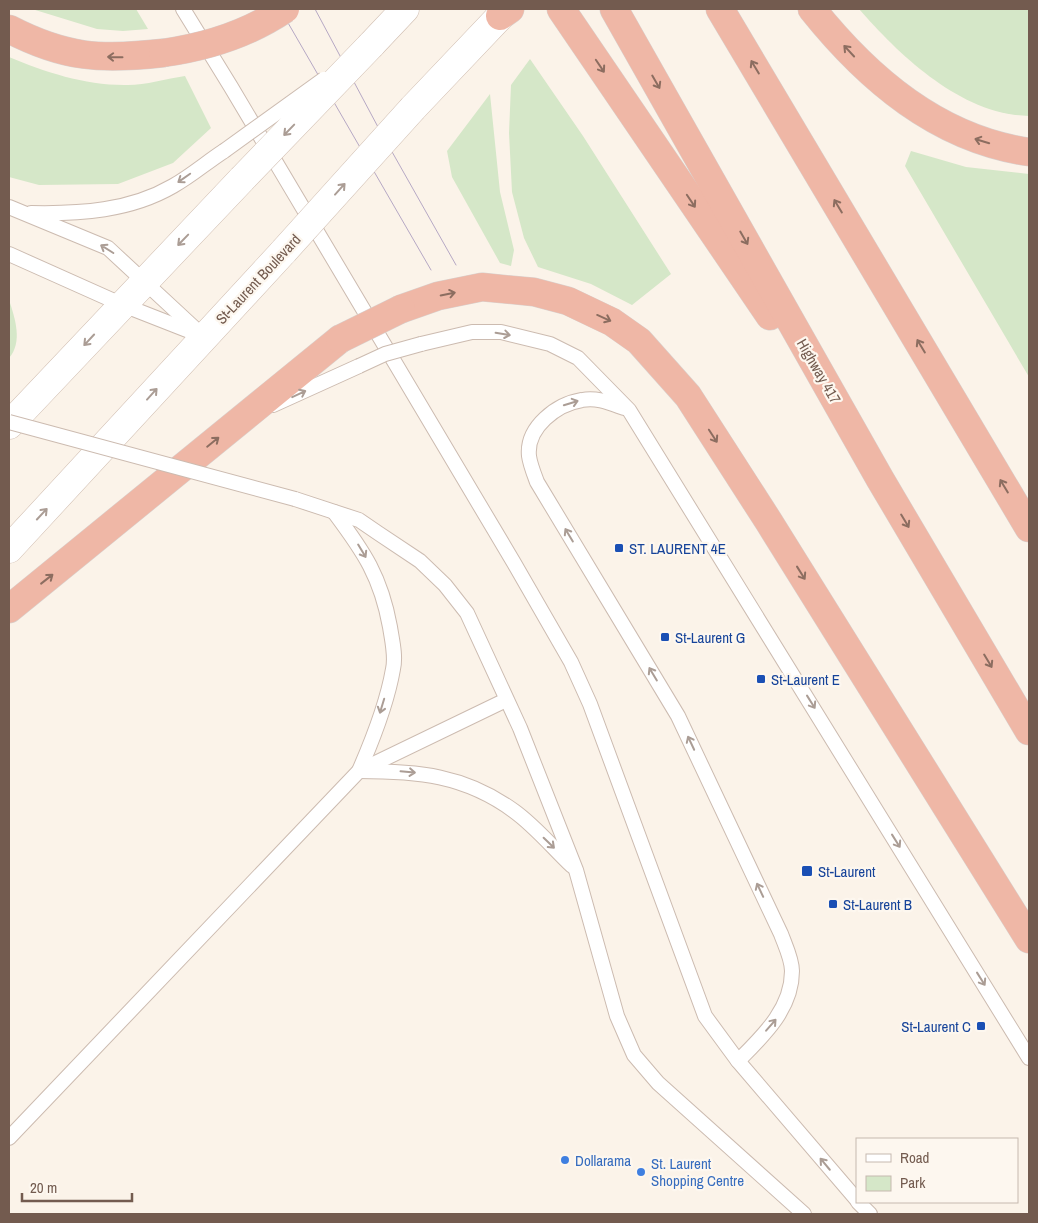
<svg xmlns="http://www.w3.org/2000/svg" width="1038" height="1223" font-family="'Archivo Narrow',sans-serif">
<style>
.green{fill:#d5e7c8}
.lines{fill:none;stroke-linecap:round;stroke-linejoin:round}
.service-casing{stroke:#ccbbb0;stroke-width:16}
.secondary-casing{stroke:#d0bdb0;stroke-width:29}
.motorway-casing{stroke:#d8d1ce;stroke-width:29}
.service{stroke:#fff;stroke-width:14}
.secondary{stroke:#fff;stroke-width:28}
.motorway{stroke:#efb7a6;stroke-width:28}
.tram{stroke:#b6a8c4;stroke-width:1}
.service-bridge-casing{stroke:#ccbbb0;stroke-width:16;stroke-linecap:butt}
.secondary-bridge-casing{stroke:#d0bdb0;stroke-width:29;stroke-linecap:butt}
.motorway-bridge-casing{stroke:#d8d1ce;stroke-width:29;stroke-linecap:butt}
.service-bridge{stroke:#fff;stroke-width:14}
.secondary-bridge{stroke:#fff;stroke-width:28}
.motorway-bridge{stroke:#efb7a6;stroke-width:28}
.oneway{stroke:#8c6d60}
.oneway2{stroke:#ab9d95}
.transit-dot{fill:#1a4fb4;stroke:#fdf7ef;stroke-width:2}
.shop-dot{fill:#3f7fe0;stroke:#fdf7ef;stroke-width:2}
.labels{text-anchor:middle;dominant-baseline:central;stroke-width:4.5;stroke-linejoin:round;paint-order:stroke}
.street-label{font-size:15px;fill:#735b4f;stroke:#fdf7ef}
.transit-label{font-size:15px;fill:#164399;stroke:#fdf7ef;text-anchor:start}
.shop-label{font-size:15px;fill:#366cbe;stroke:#fdf7ef;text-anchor:start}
</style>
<rect width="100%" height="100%" fill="#fbf3e9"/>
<g class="green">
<path d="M32,9H136L148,29L123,31L97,29Z"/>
<path d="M859,9H1029V116C962,115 901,57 859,9Z"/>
<path d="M9,57C45,72 84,85 124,85C143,86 165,79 185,76L211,128L173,163L118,184L39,185L9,177Z"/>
<path d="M530,59L583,136L671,274L632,305L591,284L538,267L524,238L512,192L509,133L511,85Z"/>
<path d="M490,94L500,192L514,250L511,266L500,263L452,177L447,151Z"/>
<path d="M911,151L966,167L1029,174V377L905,166Z"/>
<path d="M9,300C15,318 23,342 9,358Z"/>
</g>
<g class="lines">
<defs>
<g id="service">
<path d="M183,9L231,87L514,563L571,662L590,704L705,1016L738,1061L857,1200"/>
<path d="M9,207L108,248L204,337"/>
<path d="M31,213C80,214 130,211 173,186C191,176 207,162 224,151"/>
<path d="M9,254L123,305L197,334"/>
<path d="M421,344L472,332H501L550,344L578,358L629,410L1029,1058"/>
<path d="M273,405L359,366"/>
<path d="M624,408C610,403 597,397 582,400C557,404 526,427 529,456C530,464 534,474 537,482L678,716L781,934C785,945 792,959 792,971C792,1009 763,1036 738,1061"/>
<path d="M295,499L359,520L378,533L420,561L445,585L467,613L520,728L576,870L617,1016L634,1055L658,1083L804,1214"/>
<path d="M334,512C364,552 381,577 390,627C392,640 396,656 393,669C387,704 373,739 359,771C417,771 465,775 514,811C535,826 553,848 572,866"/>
<path d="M9,1138L359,771L506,700"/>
<path d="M858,1202L870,1214"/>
</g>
<g id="secondary">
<path d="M371,45L405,9"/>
<path d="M413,108L507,9"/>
<path d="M9,425L242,179"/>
<path d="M9,549L284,251"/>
</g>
<g id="motorway">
<path d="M561,9L770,316"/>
<path d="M614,9L880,479L1029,731"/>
<path d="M720,9L1029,528"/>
<path d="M812,9C868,79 938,139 1029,152"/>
<path d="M500,16L510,9"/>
<path d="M9,29C65,58 101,60 163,53"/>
<path d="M401,309L438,296L482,287L534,292L568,301L612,322L639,341L688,396L769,522L1029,939"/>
<path d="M9,609L340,339"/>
</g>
</defs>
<use href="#service" class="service-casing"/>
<use href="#secondary" class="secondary-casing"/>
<use href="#motorway" class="motorway-casing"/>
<use href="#service" class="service"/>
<use href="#secondary" class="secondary"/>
<use href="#motorway" class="motorway"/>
<g class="tram">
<path d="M280,9L431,270"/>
<path d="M315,9L378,127L456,265"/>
</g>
<defs>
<g id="service-bridge">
<path d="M224,151L324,79"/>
<path d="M359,366L385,354L421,344"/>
<path d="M9,422L295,499"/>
</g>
<g id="secondary-bridge">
<path d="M242,179L371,45"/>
<path d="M284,251L413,108"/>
</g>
<g id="motorway-bridge">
<path d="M163,53C206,47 248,34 285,9"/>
<path d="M340,339L401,309"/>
</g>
</defs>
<use href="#service-bridge" class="service-bridge-casing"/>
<use href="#secondary-bridge" class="secondary-bridge-casing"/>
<use href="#motorway-bridge" class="motorway-bridge-casing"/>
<use href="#service-bridge" class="service-bridge"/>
<use href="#secondary-bridge" class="secondary-bridge"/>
<use href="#motorway-bridge" class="motorway-bridge"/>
</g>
<defs><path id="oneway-shaft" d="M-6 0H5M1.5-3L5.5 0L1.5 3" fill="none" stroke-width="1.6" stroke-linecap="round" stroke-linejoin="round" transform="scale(1.25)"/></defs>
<g class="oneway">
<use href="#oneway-shaft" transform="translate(849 51) rotate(-133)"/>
<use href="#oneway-shaft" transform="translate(115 57) rotate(-179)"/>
<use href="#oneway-shaft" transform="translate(600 66) rotate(56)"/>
<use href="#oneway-shaft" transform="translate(755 67) rotate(-121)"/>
<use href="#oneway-shaft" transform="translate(656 82) rotate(60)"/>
<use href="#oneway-shaft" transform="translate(982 141) rotate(-163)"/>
<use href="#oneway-shaft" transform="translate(691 201) rotate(56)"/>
<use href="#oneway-shaft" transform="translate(838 206) rotate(-121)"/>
<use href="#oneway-shaft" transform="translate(744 238) rotate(60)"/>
<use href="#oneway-shaft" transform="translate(448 294) rotate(-11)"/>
<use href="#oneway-shaft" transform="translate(604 318) rotate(24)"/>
<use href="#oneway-shaft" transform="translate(921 346) rotate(-121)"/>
<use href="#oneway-shaft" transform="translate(713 436) rotate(57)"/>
<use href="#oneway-shaft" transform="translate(213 442) rotate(-39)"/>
<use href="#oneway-shaft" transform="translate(1004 486) rotate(-121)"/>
<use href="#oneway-shaft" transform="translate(905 521) rotate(59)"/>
<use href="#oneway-shaft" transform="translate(801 573) rotate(58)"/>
<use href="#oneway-shaft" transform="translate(47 579) rotate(-38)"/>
<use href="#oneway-shaft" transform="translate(988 661) rotate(59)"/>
</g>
<g class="oneway2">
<use href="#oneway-shaft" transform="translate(289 130) rotate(134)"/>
<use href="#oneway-shaft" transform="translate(184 178) rotate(145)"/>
<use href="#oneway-shaft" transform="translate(340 189) rotate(-48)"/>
<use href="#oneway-shaft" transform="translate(183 240) rotate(134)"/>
<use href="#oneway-shaft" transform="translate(107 249) rotate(-148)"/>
<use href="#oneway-shaft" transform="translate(503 334) rotate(9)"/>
<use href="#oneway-shaft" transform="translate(89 340) rotate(133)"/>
<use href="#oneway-shaft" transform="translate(152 394) rotate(-48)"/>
<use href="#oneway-shaft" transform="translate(299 394) rotate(-25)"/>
<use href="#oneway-shaft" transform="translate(571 403) rotate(-17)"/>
<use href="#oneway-shaft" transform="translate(42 514) rotate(-47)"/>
<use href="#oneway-shaft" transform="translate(569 535) rotate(-121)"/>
<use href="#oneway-shaft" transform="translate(362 551) rotate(59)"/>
<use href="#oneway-shaft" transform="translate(653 674) rotate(-121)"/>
<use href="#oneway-shaft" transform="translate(811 702) rotate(58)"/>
<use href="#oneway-shaft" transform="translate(382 706) rotate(107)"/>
<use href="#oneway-shaft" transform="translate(691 743) rotate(-115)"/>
<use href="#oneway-shaft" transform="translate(408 772) rotate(5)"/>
<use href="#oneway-shaft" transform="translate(896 841) rotate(58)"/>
<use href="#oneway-shaft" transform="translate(549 843) rotate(44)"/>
<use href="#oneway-shaft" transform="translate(760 890) rotate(-115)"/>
<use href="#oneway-shaft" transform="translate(981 979) rotate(58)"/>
<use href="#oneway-shaft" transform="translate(771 1025) rotate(-49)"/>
<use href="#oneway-shaft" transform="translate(825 1164) rotate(-130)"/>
</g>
<g class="transit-dot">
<rect x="614" y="543" width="10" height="10" rx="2.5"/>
<rect x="660" y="632" width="10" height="10" rx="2.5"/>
<rect x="756" y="674" width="10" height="10" rx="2.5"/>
<rect x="801" y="865" width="12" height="12" rx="2.5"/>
<rect x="828" y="899" width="10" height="10" rx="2.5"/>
<rect x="976" y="1021" width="10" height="10" rx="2.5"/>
</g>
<g class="shop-dot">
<circle cx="565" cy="1160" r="5"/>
<circle cx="641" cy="1172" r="5"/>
</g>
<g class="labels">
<g class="street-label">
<text transform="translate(258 279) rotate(-47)">St-Laurent Boulevard</text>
<text transform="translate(819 371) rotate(60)">Highway 417</text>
</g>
<g class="transit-label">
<text x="629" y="548">ST. LAURENT 4E</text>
<text x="675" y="637">St-Laurent G</text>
<text x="771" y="679">St-Laurent E</text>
<text x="818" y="871">St-Laurent</text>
<text x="843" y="904">St-Laurent B</text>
<text x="971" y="1026" text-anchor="end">St-Laurent C</text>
</g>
<g class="shop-label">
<text x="575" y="1160">Dollarama</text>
<text x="651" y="1163">St. Laurent<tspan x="651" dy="17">Shopping Centre</tspan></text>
</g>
</g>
<rect width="1038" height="1223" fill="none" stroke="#735b4f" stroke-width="20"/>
<rect x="856" y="1138" width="162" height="65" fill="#fdf7ef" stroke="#c6b9af"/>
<rect x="866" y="1154" width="25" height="8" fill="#ffffff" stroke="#c6b9af"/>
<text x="900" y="1163" font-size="15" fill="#735b4f">Road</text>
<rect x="866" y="1176" width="25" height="15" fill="#d5e7c8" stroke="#c6b9af"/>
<text x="900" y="1188" font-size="15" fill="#735b4f">Park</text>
<path d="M22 1193v8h110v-8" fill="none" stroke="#735b4f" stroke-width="2.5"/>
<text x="30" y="1193" font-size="15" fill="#735b4f" stroke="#fdf7ef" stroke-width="4" paint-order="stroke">20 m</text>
</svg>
